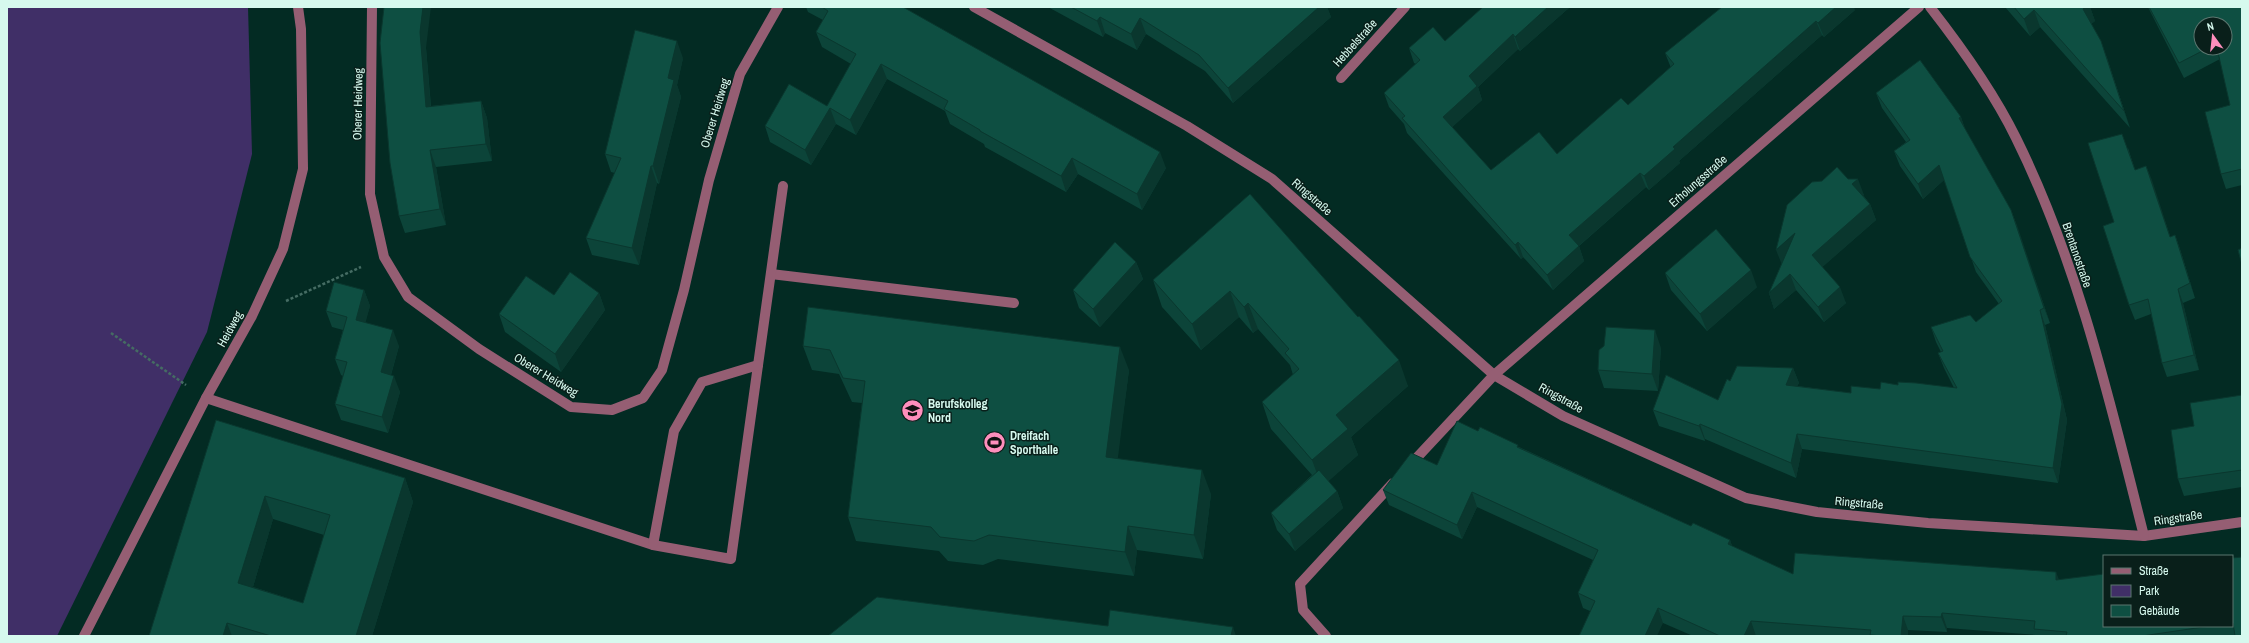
<svg xmlns="http://www.w3.org/2000/svg" width="2249" height="643" font-family="'Archivo Narrow',sans-serif">
<style>
.green{fill:#402f67}
.lines{fill:none;stroke-linecap:round;stroke-linejoin:round}
.path{stroke:#456c63;stroke-width:2.5;stroke-dasharray:3 2;stroke-linecap:butt}
.minor{stroke:#955e73;stroke-width:10}
.wall{fill:#0c4439;fill-rule:evenodd}
.shaded-wall{fill:#0a372e}
.building{fill:#0e4f42;stroke:#0a372e;fill-rule:evenodd}
.labels{text-anchor:middle;dominant-baseline:central;stroke-width:3;stroke-linejoin:round;paint-order:stroke}
.street-label{font-size:12px;fill:#d6f9ee;stroke:#091f1a}
.poi-label{font-size:12px;font-weight:bold;fill:#d6f9ee;stroke:#091f1a;text-anchor:start}
</style>
<rect width="100%" height="100%" fill="#032b23"/>
<path class="green" d="M7,7H248L252,154L207,332L57,636H7Z"/>
<g class="lines">
<g class="path">
<path d="M286,301L361,267"/>
<path d="M111,333L186,385"/>
</g>
<g class="minor">
<path d="M372,7L370,194L384,257L408,297L479,349L571,407L612,410L643,398L662,370L684,290L709,180L740,74L778,7"/>
<path d="M974,7L1187,126L1272,179L1494,375L1563,416L1746,498L1817,512L1928,523L2144,536L2242,522"/>
<path d="M1930,7C1962,48 1993,91 2016,138C2078,263 2110,402 2144,536"/>
<path d="M1341,78L1405,7"/>
<path d="M771,274L1014,303"/>
<path d="M206,398L653,545L731,559L783,186"/>
<path d="M1410,465L1494,375L1919,7"/>
<path d="M653,545L674,431L702,382L758,365"/>
<path d="M84,636L206,398L252,316L283,249L303,169L301,29L298,7"/>
<path d="M1326,636L1303,610L1300,584L1393,483"/>
</g>
</g>
<g class="wall">
<path d="M806,7H903L1166,168L1142,210L1078,174L1066,192L985,147L984,144L950,124L945,111L887,79L856,135L836,124L811,165L770,142L765,126L827,106L851,64L822,47L816,32L823,20L808,12Z"/>
<path d="M1048,7H1327L1331,17L1233,103L1205,71L1146,34L1137,50L1105,33L1103,37Z"/>
<path d="M1482,7H1570L1520,51L1518,49L1478,87L1482,100L1452,127L1491,170L1557,154L1628,105L1671,68L1665,53L1855,10L1824,37L1822,35L1679,161L1680,163L1649,190L1646,187L1579,246L1584,261L1553,290L1523,257L1521,259L1407,133L1404,124L1389,107L1384,93L1416,64L1414,63L1409,48L1445,41L1482,8Z"/>
<path d="M2005,7H2090L2095,21L2091,24L2107,58L2130,128L2040,27L2030,36Z"/>
<path d="M2148,7H2242V185L2226,189L2221,174L2230,105L2220,59L2184,78L2152,15ZM2225,24V48H2201Z"/>
<path d="M426,48L431,106L481,101L487,118L492,161L436,167L446,225L405,233L399,216Z"/>
<path d="M683,58L677,85L681,97L659,184L657,183L639,265L592,255L586,238L615,173L611,172L605,154Z"/>
<path d="M1876,93L1961,117L1965,129L2011,210L2050,323L2045,325L2067,420L2058,483L1802,449L1796,478L1705,439V441L1659,426L1653,410L1718,400L1730,381L1793,368L1799,383L1797,386L1851,393L1880,389L1898,385L1954,388L1944,368L1938,353L1941,352L1936,342L1931,327L1976,322L1999,304L1976,272L1944,180L1923,199L1900,166L1894,151L1906,142L1882,108Z"/>
<path d="M2128,148L2135,170L2146,166L2170,237L2175,235L2180,249L2195,298L2183,303L2199,370L2167,377L2162,363L2151,314L2135,320L2129,305L2114,222Z"/>
<path d="M1848,179L1864,195H1863L1870,204L1876,220L1822,267L1846,303L1824,322L1796,290L1774,309L1769,293Z"/>
<path d="M1250,194L1408,386L1351,437L1358,455L1328,481L1337,491L1343,508L1295,551L1277,530L1271,513L1312,475L1271,429L1262,402L1293,375L1290,365L1258,329L1253,333L1239,317L1201,350L1162,307L1153,280Z"/>
<path d="M1136,262L1143,279L1100,327L1079,308L1073,290Z"/>
<path d="M1665,273L1757,287L1707,331L1671,290Z"/>
<path d="M364,290L370,306L365,322L399,346L391,375L400,392L388,433L341,420L335,404L343,376L341,375L335,359L343,330L332,327L326,311Z"/>
<path d="M599,293L605,310L561,372L505,332L499,314Z"/>
<path d="M803,346L1129,370L1117,459L1211,494L1203,559L1137,550L1134,576L998,559L983,565L948,561L939,551L856,541L848,517L862,403L852,402L839,374L812,370Z"/>
<path d="M1604,346L1661,348L1658,391L1604,388L1598,370Z"/>
<path d="M2242,395V487L2184,496L2178,479L2194,426Z"/>
<path d="M216,420L405,478L413,502L372,636H149ZM273,519L324,535L303,603L253,587Z"/>
<path d="M1478,431L1519,447L1691,526L1730,540L1732,546L1793,574L2059,579L2104,626H2232V558L2242,636H2036V635L1947,628V632L1908,630V636H1693L1663,623L1590,611L1583,608L1578,593L1593,560L1477,507L1462,539L1389,505L1383,490L1437,465Z"/>
</g>
<g class="shaded-wall">
<path d="M423,7H431L426,48L432,123L426,107L420,32Z"/>
<path d="M1319,7H1327L1331,17L1233,103L1228,88Z"/>
<path d="M1548,7H1570L1520,51L1515,37Z"/>
<path d="M1836,7H1854L1855,10L1824,37L1818,23Z"/>
<path d="M2085,7H2090L2095,21L2089,26L2083,9Z"/>
<path d="M2034,10L2040,27L2030,36L2024,19Z"/>
<path d="M1100,17L1105,33L1103,37L1097,21Z"/>
<path d="M1140,18L1146,34L1137,50L1131,34Z"/>
<path d="M1816,21L1822,35L1679,161L1680,163L1649,190L1644,176L1673,147Z"/>
<path d="M1513,34L1518,49L1478,87L1482,100L1448,131L1443,117L1469,76Z"/>
<path d="M677,41L683,58L677,85L681,97L659,184L653,166L668,78Z"/>
<path d="M2101,41L2107,58L2130,128L2124,111Z"/>
<path d="M881,64L887,79L856,135L850,120Z"/>
<path d="M481,101L487,118L492,161L486,144Z"/>
<path d="M830,108L836,124L811,165L805,150Z"/>
<path d="M1961,117L1966,132L1959,118Z"/>
<path d="M430,150L436,167L446,225L440,209Z"/>
<path d="M1160,152L1166,168L1142,210L1137,194Z"/>
<path d="M1072,158L1078,174L1066,192L1061,176Z"/>
<path d="M1939,165L1944,180L1923,199L1918,184Z"/>
<path d="M651,166L657,183L639,265L632,248Z"/>
<path d="M2146,166L2152,180L2175,251L2170,237Z"/>
<path d="M1640,173L1646,187L1574,250L1569,235Z"/>
<path d="M1858,179L1864,195L1858,200L1852,184Z"/>
<path d="M1870,204L1876,220L1818,271L1812,255Z"/>
<path d="M2011,210L2017,225L2050,323L2044,308Z"/>
<path d="M1795,233L1782,265L1776,250Z"/>
<path d="M2175,235L2180,249L2195,298L2190,283Z"/>
<path d="M1518,242L1523,257L1521,259L1515,245Z"/>
<path d="M1579,246L1584,261L1553,290L1547,275Z"/>
<path d="M1136,262L1143,279L1100,327L1093,309Z"/>
<path d="M1751,270L1757,287L1707,331L1700,314Z"/>
<path d="M1790,274L1796,290L1774,309L1769,293Z"/>
<path d="M1840,287L1846,303L1824,322L1818,307Z"/>
<path d="M2178,289L2183,303L2199,370L2194,355Z"/>
<path d="M364,290L370,306L362,336L356,320Z"/>
<path d="M1230,291L1239,317L1201,350L1192,324Z"/>
<path d="M599,293L605,310L561,372L555,354Z"/>
<path d="M1248,303L1258,329L1253,333L1244,307Z"/>
<path d="M2040,310L2045,325L2067,420L2058,483L2053,468Z"/>
<path d="M393,330L399,346L387,388L381,372Z"/>
<path d="M1655,330L1661,348L1658,391L1652,374Z"/>
<path d="M1120,347L1129,370L1115,481L1106,457Z"/>
<path d="M1399,360L1408,386L1351,437L1358,455L1322,487L1312,460L1336,415Z"/>
<path d="M1793,368L1799,383L1791,400L1786,385Z"/>
<path d="M394,376L400,392L388,433L382,417Z"/>
<path d="M1700,424L1705,439V441L1699,426Z"/>
<path d="M1797,434L1802,449L1796,478L1791,463Z"/>
<path d="M1202,470L1211,494L1203,559L1194,535Z"/>
<path d="M405,478L413,502L372,636H356Z"/>
<path d="M1337,491L1343,508L1295,551L1289,534Z"/>
<path d="M1472,492L1477,507L1462,539L1457,525Z"/>
<path d="M265,496L273,519L247,607L238,583Z"/>
<path d="M1128,526L1137,550L1134,576L1125,552Z"/>
<path d="M1730,540L1735,554L1728,544Z"/>
<path d="M2056,572L2062,587L2056,580Z"/>
<path d="M1658,608L1663,623L1657,636H1645Z"/>
<path d="M1942,613L1947,628V632L1941,617Z"/>
<path d="M1903,616L1908,630V636H1901Z"/>
<path d="M1751,621L1756,636H1744Z"/>
<path d="M227,623L232,636H223Z"/>
<path d="M1233,627L1236,636H1231Z"/>
</g>
<g class="building">
<path d="M384,7H423L420,32L426,107L481,101L486,144L430,150L440,209L399,216L390,163L380,43Z"/>
<path d="M822,7H903L1160,152L1137,194L1072,158L1061,176L980,131V130L944,109L948,101L881,64L850,120L830,108L805,150L765,126L789,84L827,106L856,54L816,32L828,11Z"/>
<path d="M1071,7H1319L1228,88L1199,55L1140,18L1131,34L1100,17L1097,21Z"/>
<path d="M1483,7H1548L1515,37L1513,34L1469,76L1477,86L1443,117L1491,170L1539,132L1557,154L1621,98L1628,105L1674,64L1665,53L1722,7H1836L1818,23L1816,21L1673,147L1675,149L1644,176L1640,173L1569,235L1579,246L1547,275L1518,242L1515,245L1402,118L1405,116L1384,93L1420,60L1409,48L1433,27L1445,41Z"/>
<path d="M2014,7H2085L2083,9L2101,41L2124,111L2034,10L2024,19Z"/>
<path d="M2149,7H2242V169L2221,174L2205,112L2230,105L2217,48H2225V24H2201V48H2208L2179,63Z"/>
<path d="M635,30L677,41L668,78L674,80L653,166H651L632,248L586,238L621,158L605,154Z"/>
<path d="M1920,60L1961,117L1959,118L2011,210L2044,308L2040,310L2062,404L2053,468L1797,434L1791,463L1700,424L1699,426L1653,410L1666,375L1718,400L1727,379L1730,381L1737,366L1793,368L1786,385L1851,393V386L1880,389L1881,382L1898,385V382L1916,383L1957,388L1938,353L1943,351L1931,327L1970,315L1976,322L2002,301L1970,257L1939,165L1918,184L1894,151L1910,140L1876,93Z"/>
<path d="M2122,134L2135,170L2146,166L2170,237L2175,235L2190,283L2178,289L2194,355L2162,363L2148,299L2129,305L2103,226L2114,222L2088,143Z"/>
<path d="M1837,167L1848,179H1858L1852,184L1870,204L1812,255L1840,287L1818,307L1790,274L1769,293L1795,233L1776,250L1787,205L1812,182L1822,181Z"/>
<path d="M1250,194L1358,317L1359,316L1399,360L1336,415L1348,429L1312,460L1262,402L1299,369L1285,353L1289,349L1248,303L1244,307L1230,291L1192,324L1153,280Z"/>
<path d="M1716,229L1751,270L1700,314L1665,273Z"/>
<path d="M1115,242L1136,262L1093,309L1073,290Z"/>
<path d="M2242,248V265L2238,250Z"/>
<path d="M570,272L599,293L555,354L499,314L526,276L554,295Z"/>
<path d="M334,282L364,290L356,320L393,330L381,372L394,376L382,417L335,404L347,362L335,359L347,317L326,311Z"/>
<path d="M808,307L1120,347L1106,457L1202,470L1194,535L1128,526L1125,552L989,535L974,541L940,537L931,527L848,517L865,381L843,378L830,350L803,346Z"/>
<path d="M1606,327L1655,330L1652,374L1598,370L1599,350L1604,346Z"/>
<path d="M2242,395V470L2178,479L2171,430L2194,426L2190,403Z"/>
<path d="M216,420L405,478L356,636H271L227,623L223,636H149ZM265,496L330,515L303,603L238,583Z"/>
<path d="M1457,421L1478,431L1480,427L1518,445L1517,447L1691,526L1693,523L1730,540L1728,544L1793,574L1795,553L2056,572V580L2104,574V626H2210L2142,636H2066L2067,632L2034,629L2035,621L1942,613L1941,617L1903,616L1901,636H1883L1870,635L1871,630L1751,621L1744,636H1720L1658,608L1645,636H1579L1595,601L1578,593L1598,550L1472,492L1457,525L1383,490L1411,453L1437,465Z"/>
<path d="M1319,470L1337,491L1289,534L1271,513Z"/>
<path d="M2242,557V636H2235L2233,623H2232V558Z"/>
<path d="M877,597L1108,626L1110,610L1233,627L1231,636H828Z"/>
</g>
<defs>
<symbol id="school-disc" viewBox="-11 -11 22 22"><circle r="9.5" fill="#fe8ebc" stroke="#091f1a"/><path d="M0-5L7-2L0 1L-7-2ZM-4 1L0 2.5L4 1V4Q0 6-4 4Z" fill="#111"/></symbol>
<symbol id="stadium-disc" viewBox="-11 -11 22 22"><circle r="9.5" fill="#fe8ebc" stroke="#091f1a"/><path d="M0-5a6.5 5 0 1 0 0 10a6.5 5 0 1 0 0-10ZM-3.5-1.8h7v3.6h-7Z" fill="#111"/></symbol>
</defs>
<g fill-rule="evenodd">
<use href="#school-disc" x="900" y="398" width="25" height="25"/>
<use href="#stadium-disc" x="982" y="430" width="25" height="25"/>
</g>
<g class="labels">
<g class="street-label">
<text transform="translate(1355 43) rotate(-48)">Hebbelstraße</text>
<text transform="translate(358 104) rotate(-89)">Oberer Heidweg</text>
<text transform="translate(715 113) rotate(-73)">Oberer Heidweg</text>
<text transform="translate(1698 181) rotate(-41)">Erholungsstraße</text>
<text transform="translate(1312 197) rotate(41)">Ringstraße</text>
<text transform="translate(2077 255) rotate(71)">Brentanostraße</text>
<text transform="translate(230 329) rotate(-61)">Heidweg</text>
<text transform="translate(546 375) rotate(31)">Oberer Heidweg</text>
<text transform="translate(1561 398) rotate(29)">Ringstraße</text>
<text transform="translate(1859 503) rotate(5)">Ringstraße</text>
<text transform="translate(2178 518) rotate(-8)">Ringstraße</text>
</g>
<g class="poi-label">
<text x="928" y="404">Berufskolleg<tspan x="928" dy="14">Nord</tspan></text>
<text x="1010" y="436">Dreifach<tspan x="1010" dy="14">Sporthalle</tspan></text>
</g>
</g>
<rect width="2249" height="643" fill="none" stroke="#d6f9ee" stroke-width="16"/>
<rect x="2103" y="555" width="130" height="72" fill="#091f1a" stroke="#5b766f"/>
<rect x="2111" y="568" width="20" height="6" fill="#955e73" stroke="#5b766f"/>
<text x="2139" y="575" font-size="12" fill="#d6f9ee">Straße</text>
<rect x="2111" y="585" width="20" height="12" fill="#402f67" stroke="#5b766f"/>
<text x="2139" y="595" font-size="12" fill="#d6f9ee">Park</text>
<rect x="2111" y="605" width="20" height="12" fill="#0e4f42" stroke="#5b766f"/>
<text x="2139" y="615" font-size="12" fill="#d6f9ee">Gebäude</text>
<g transform="translate(2213 36) rotate(345)"><circle r="19" fill="#091f1a" stroke="#5b766f"/>
<path d="M0-3L7 15L0 10L-7 15Z" fill="#fe8ebc"/>
<text y="-6" font-size="11" font-weight="bold" text-anchor="middle" fill="#d6f9ee">N</text>
</g>
</svg>
